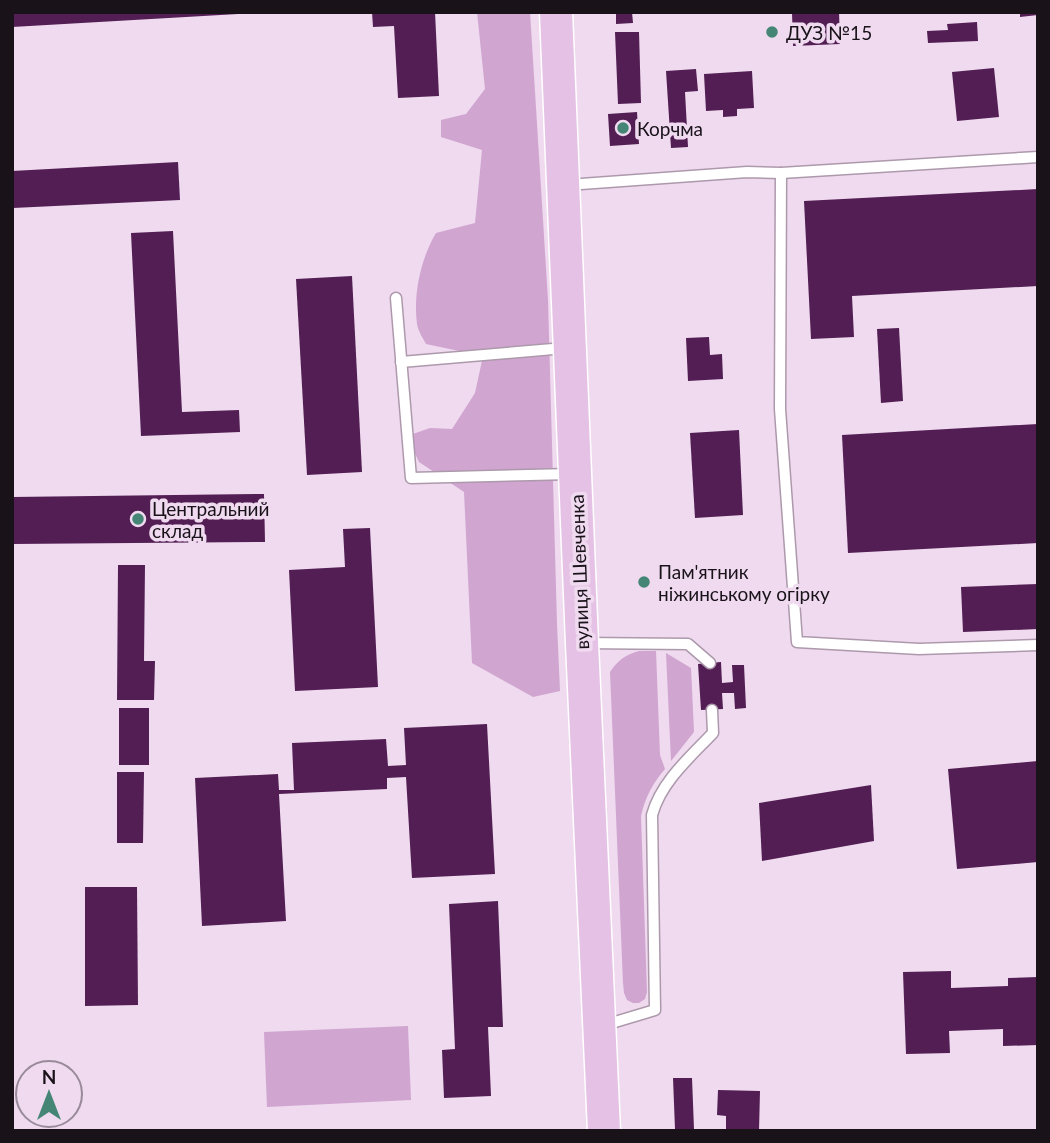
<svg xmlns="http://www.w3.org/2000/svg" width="1050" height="1143" font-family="Lato,sans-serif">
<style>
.green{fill:#d0a5d0}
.building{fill:#521e53}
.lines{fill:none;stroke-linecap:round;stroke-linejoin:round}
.lane-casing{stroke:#ad99ac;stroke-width:13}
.primary-casing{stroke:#fff;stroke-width:35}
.lane{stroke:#fff;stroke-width:10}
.primary{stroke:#e5c1e5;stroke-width:32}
.poi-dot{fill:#448576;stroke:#efdaef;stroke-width:2.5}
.labels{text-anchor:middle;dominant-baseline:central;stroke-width:7;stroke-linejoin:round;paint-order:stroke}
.poi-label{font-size:19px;fill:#191219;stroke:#efdaef;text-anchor:start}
.street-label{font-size:19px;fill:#191219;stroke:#efdaef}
</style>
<rect width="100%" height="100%" fill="#efdaef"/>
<g class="green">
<path d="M477,12H530L548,300L557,624L560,691L533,697L472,663L464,492L419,462L407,436L430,428L452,429L475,393L483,356L426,344C423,338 418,331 417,324C413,294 421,258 436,233L475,223L482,150L441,137V120L466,114L485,89Z"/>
<path d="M639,651H656L660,755L665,769C652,784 645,798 641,816L647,992L645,999L639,1003H633L627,1000L624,993L623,983L610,672C618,660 625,655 639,651Z"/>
<path d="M666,653L691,668L694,732L671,761Z"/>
<path d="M408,1026L411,1100L267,1107L264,1032Z"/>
</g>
<g class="building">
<path d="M12,12H238V14L12,27Z"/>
<path d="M372,12H435L439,96L398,98L394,26L373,27Z"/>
<path d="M616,12H632L633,23L616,24Z"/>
<path d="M792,12H839L840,44L793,46Z"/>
<path d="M1020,12H1038V15L1020,17Z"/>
<path d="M977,22L978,41L928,43L927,31L948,30L947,24Z"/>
<path d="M615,32H639L641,103L618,104Z"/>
<path d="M994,68L999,117L957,121L952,72Z"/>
<path d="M696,69L698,91L685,92L688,147L671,148L666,71Z"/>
<path d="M752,71L754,108L737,109V116L723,117V110L706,111L704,74Z"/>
<path d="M637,112L639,144L610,146L608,114Z"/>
<path d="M178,162L180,200L13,208L12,171Z"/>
<path d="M1038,189V286L852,296L854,337L811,339L804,201Z"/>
<path d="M173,231L182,412L239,410L240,432L141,436L131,233Z"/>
<path d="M352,276L362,472L307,475L296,279Z"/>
<path d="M899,328L903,401L881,403L877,329Z"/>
<path d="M709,337L710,355L722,354L723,379L688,381L686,338Z"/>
<path d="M1038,424V543L848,553L842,435Z"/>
<path d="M739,430L743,515L695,518L690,433Z"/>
<path d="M264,494L265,542L12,544V497Z"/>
<path d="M370,528L378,687L295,691L289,570L345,567L343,529Z"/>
<path d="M118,565H145L144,661H155L154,700H117Z"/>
<path d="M1038,584V629L963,632L961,587Z"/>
<path d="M721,662L722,683L733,682L732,665H744L746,708L735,709L734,693H722L723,709L701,710L698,664Z"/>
<rect x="119" y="708" width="30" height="57"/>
<path d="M487,724L495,874L412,878L406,777L387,778V789L279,794L286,921L202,926L195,778L278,774L279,790H294L292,743L386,739L388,766L406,765L404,728Z"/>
<path d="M1038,761V862L957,869L948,769Z"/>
<path d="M117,772H144L143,843H117Z"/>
<path d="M871,785L874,841L762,861L759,803Z"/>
<path d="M85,887H137L138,1005L85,1006Z"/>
<path d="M498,901L503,1027H488L491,1096L444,1098L442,1050L455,1049L449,904Z"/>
<path d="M951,971V988L1008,986V978L1038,977V1045L1003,1046V1029L949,1031L950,1053L906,1054L903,972Z"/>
<path d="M673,1078H692L694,1129H675Z"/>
<path d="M718,1090L760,1091L759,1131L726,1130V1116L717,1115Z"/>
</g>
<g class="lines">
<defs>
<g id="lane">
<path d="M781,173L780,409L797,642L919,649L1038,645"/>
<path d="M567,185L747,172L781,173L1038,157"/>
<path d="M396,298L411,478L571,474"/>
<path d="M401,362L565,348"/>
<path d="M584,643L688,644L710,663"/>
<path d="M605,1025L655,1010L652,815C661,782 690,757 713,733L712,710"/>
</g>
<path id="primary" d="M556,12L582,643L604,1131"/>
</defs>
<use href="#lane" class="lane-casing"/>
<use href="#primary" class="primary-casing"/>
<use href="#lane" class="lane"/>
<use href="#primary" class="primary"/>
</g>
<g class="poi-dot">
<circle cx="772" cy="32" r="7"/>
<circle cx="623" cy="128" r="7"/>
<circle cx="138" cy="519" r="7"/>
<circle cx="644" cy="582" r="7"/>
</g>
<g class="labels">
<g class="poi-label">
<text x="786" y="32">ДУЗ №15</text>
<text x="637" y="128">Корчма</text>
<text x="152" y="508">Центральний<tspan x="152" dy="22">склад</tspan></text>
<text x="658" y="571">Пам'ятник<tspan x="658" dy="22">ніжинському огірку</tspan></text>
</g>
<g class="street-label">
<text transform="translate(579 572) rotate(-92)">вулиця Шевченка</text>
</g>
</g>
<rect width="1050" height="1143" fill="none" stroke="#191219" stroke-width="28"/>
<g transform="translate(49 1094)"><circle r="33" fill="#efdaef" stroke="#998a99" stroke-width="2"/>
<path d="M0-5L12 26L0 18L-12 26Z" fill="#448576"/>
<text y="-10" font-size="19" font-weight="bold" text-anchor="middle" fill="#191219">N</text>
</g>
</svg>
